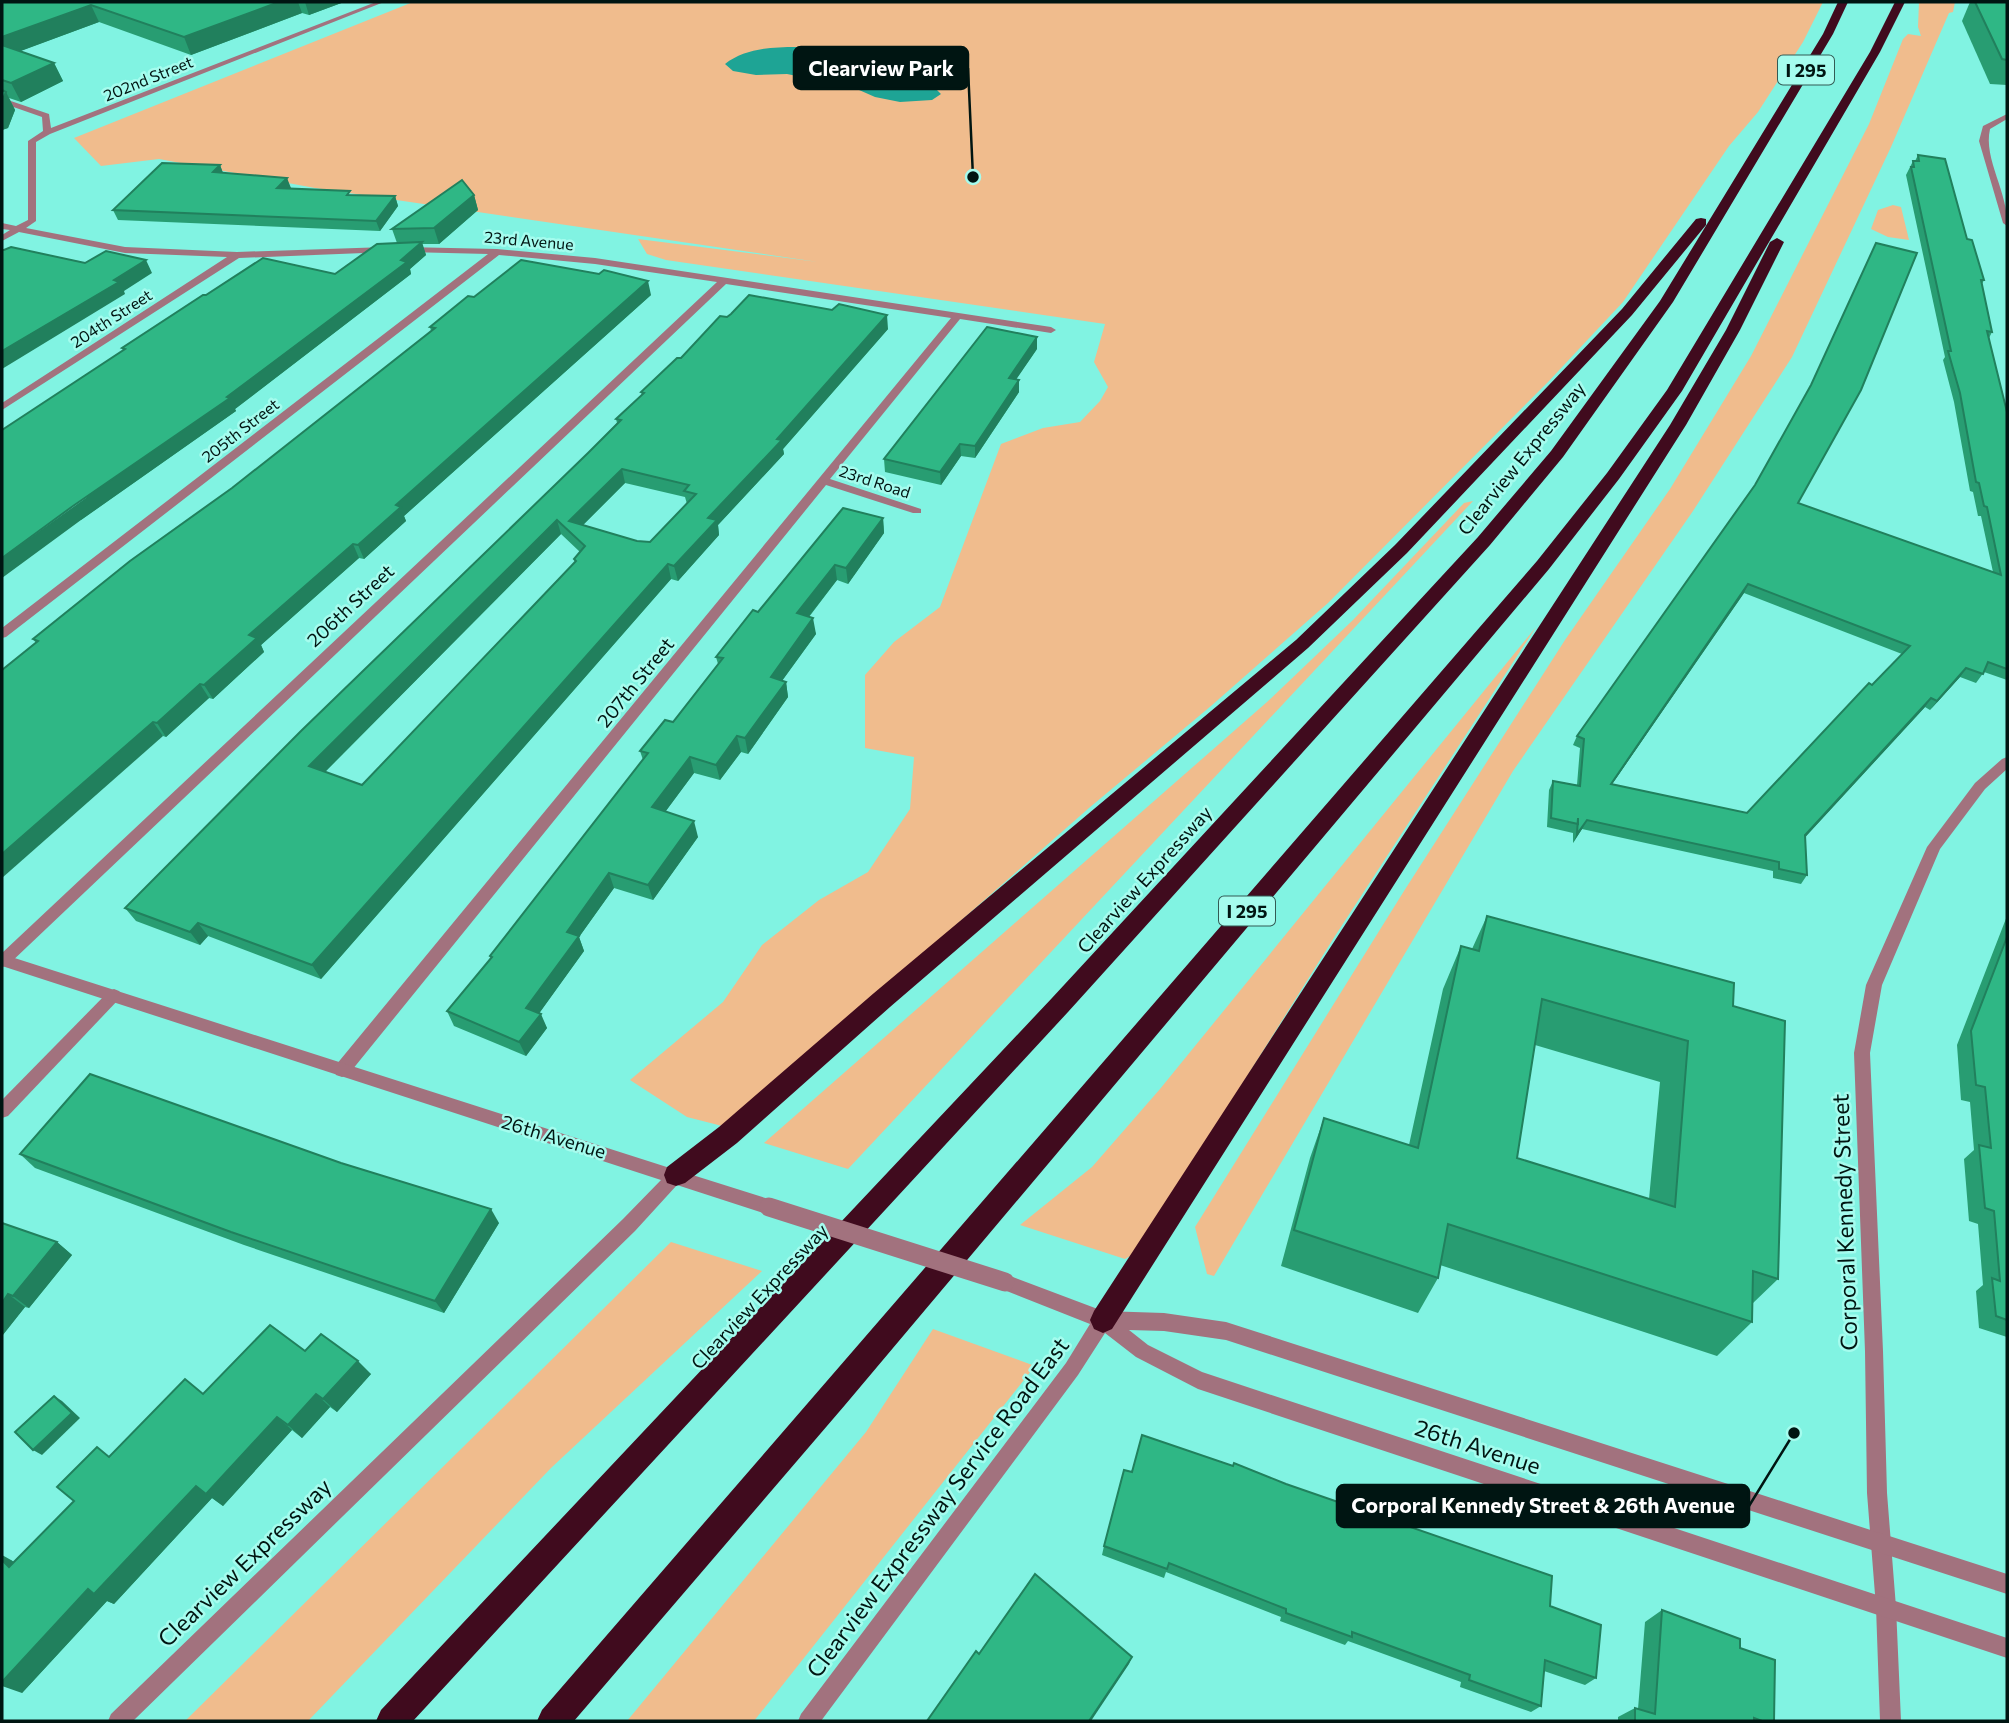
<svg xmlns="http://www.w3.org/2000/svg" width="2009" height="1723" font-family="Commissioner,sans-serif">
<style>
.green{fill:#f0bc8d}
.water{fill:#1ea495}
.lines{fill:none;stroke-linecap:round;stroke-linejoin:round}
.minor{fill:#a2727e;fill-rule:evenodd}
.tertiary{fill:#a2727e;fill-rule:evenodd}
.motorway{fill:#400b1e;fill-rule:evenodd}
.tertiary-bridge{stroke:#a2727e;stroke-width:19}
.wall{fill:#289d72;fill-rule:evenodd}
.shaded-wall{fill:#21805d}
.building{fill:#2fb785;stroke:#21805d;stroke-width:2;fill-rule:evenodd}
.labels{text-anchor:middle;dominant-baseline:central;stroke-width:5;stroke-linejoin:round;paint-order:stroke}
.far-street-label{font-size:16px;fill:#001512;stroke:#a5fcee}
.shield{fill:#a5fcee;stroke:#325a54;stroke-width:2}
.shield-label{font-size:18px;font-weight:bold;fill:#001512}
.street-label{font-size:19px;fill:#001512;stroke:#a5fcee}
.near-street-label{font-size:23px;fill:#001512;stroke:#a5fcee}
.leader{fill:none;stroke:#001512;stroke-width:2.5}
.callout-dot{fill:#001512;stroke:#a5fcee;stroke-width:2.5}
.callout{fill:#001512;stroke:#001512;stroke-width:2.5}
.callout-label{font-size:21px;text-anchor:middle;font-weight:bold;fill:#fff}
</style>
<rect width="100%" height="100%" fill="#81f3e2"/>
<g class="green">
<path d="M413,2H1823L1803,42L1758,112L1729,146L1623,302L1549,381L1328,603L1211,706L1089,808L726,1127L687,1117L630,1080L723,1002L762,945L819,900L868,872L910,809L914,757L865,748V675L894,642L940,607L1001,444L1043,428L1080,422L1100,401L1108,387L1094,362L1105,324L666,260L647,254L638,239L818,262L315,188L159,159L101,166L74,138Z"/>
<path d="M1919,2H1955L1953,12L1949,13L1891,147L1792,357L1693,511L1513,771L1214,1276L1207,1274L1195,1227L1404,891L1565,640L1670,489L1751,356L1869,124L1903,39L1908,34L1921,36L1918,27Z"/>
<path d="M1893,205L1901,207L1909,240L1888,237L1871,229L1878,210Z"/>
<path d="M1473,501L848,1169L764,1143L1267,702L1353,620L1464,503Z"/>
<path d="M1536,627L1335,936L1137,1252L1125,1259L1020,1225L1092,1167L1160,1089Z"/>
<path d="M671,1242L762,1271L551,1468L308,1721H185Z"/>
<path d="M933,1329L1035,1366L754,1721H627L866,1432Z"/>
</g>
<path class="water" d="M829,47L857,50L895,81L926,85L935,88L941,94L932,100L900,102L875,97L825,75L807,78L787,74L756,75L733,71L725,64C753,42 795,48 829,47Z"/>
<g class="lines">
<g class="minor">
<path d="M376,2H384L50,134L36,142V221L26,228L125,247L237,252L386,247L390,250L389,252L239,258L2,410V403L227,257L125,253L19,232L2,241V235L10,230L2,229V223L16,226L28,220V141L43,131L42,117L2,103V98L49,114L51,128Z"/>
<path d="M2007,114V119L1990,129C1983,159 2009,193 2007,226L2003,223L1979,141L1983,126Z"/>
<path d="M404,247L497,249L595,258L1051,327L1056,330L1051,333L960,319L830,479L921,509V513H913L826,485L348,1075L342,1077L336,1075L334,1070L336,1065L951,318L726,284L8,965L2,967V953L717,282L595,264L499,255L6,637L2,638V628L488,254L407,252L404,251Z"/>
<path d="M2007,757V769L1985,789L1940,849L1882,985L1870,1053L1883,1351L1887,1493L1896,1607L1901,1721H1880L1876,1607L1867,1493L1865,1351L1854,1053L1866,985L1927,847L1975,783L2002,759Z"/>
<path d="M114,989L119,991L122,995L119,999L8,1116L2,1118V1100L109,991Z"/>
</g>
<g class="tertiary">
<path d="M2,954L673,1169L676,1167L683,1172L775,1201L777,1207L775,1213L769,1215L677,1185L635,1231L133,1721H108L111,1714L623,1219L661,1180L2,966Z"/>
<path d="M1005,1274L1103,1311L1164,1313L1226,1322L2007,1574V1594L1226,1340L1164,1331L1129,1330L1148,1345L1202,1372L2007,1638V1658L1198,1389L1136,1357L1105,1333L1078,1375L821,1721H798L801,1714L1066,1363L1090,1324L999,1288L996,1282L999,1276Z"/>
</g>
<g class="motorway">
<path d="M1838,2H1848L1833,34L1673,302L1563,457L1490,545L1068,1012L413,1721H376L381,1710L1052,998L1478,537L1551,451L1660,301L1823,34Z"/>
<path d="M1895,2H1905L1880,52L1682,391L1619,479L1549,569L845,1405L574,1721H537L542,1710L1537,561L1607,473L1667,390L1870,52Z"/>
<path d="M1701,218L1706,219V225L1632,315L1407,553L1308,648L890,1007L737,1143L685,1183L676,1186L667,1183L664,1175L667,1167L719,1127L874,993L1296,640L1395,545L1622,309L1696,219Z"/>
<path d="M1777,238L1784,242L1740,330L1686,425L1112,1329L1103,1333L1094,1329L1090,1320L1094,1311L1670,425L1726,330L1770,242Z"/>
</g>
<path class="tertiary-bridge" d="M769,1207L1005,1282"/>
</g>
<g class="wall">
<path d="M2,2H344L309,15L302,13L191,55L99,22L20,51L54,63L63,81L21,102L9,98L15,110L8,128L2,130Z"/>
<path d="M1970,2H2007V85L1990,84L1962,21Z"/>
<path d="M1918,155L1967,239L1984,280L1982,284L1992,332L1989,338L2007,412V680L1984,672L1976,683L1960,677L1930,710L1925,707L1805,837L1807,875L1801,884L1773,878V871L1582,829L1573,843V833L1547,827L1549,790L1553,781L1577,785L1580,748L1573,745L1577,736L1798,503L1993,572L1981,516H1978L1973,492L1970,491L1954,402L1943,360L1945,357L1906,175L1913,161H1915ZM1744,593L1902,654L1747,813L1612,784Z"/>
<path d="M220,165L223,173L287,178L290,189L352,195L395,196L398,206L380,231L118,220L113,210Z"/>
<path d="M474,195L478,210L439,244H422L426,255L410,269L411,274L235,409L236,411L81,520L123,350L122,348L206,295L335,274L397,243L392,229Z"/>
<path d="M651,295L404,516L406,521L364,559L359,558L261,645L264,652L213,699L209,698L166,737L163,736L36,643L33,639L232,488L431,331L430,327L474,297Z"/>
<path d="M727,317L888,329L783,449L784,454L718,525L719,535L678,581L671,579L321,979L208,936L200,945L136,921L125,908L588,453L617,423L616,419L642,395L641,392L681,358ZM625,483L685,497L687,504L650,542L637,541L583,525ZM561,534L580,552L574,559L575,562L362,785L325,772Z"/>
<path d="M1037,349L1016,379L1019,380V392L975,458L961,456L941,485L885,472L884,459Z"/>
<path d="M883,518L884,533L848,584L837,580L809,617L816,634L782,681L786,682L788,697L748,754L741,752L720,780L694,773L665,812L698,837L653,900L614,888L579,937L584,951L539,1013L547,1028L526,1056L454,1026L447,1011L491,958L490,956L643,760L640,751L673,722L718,664L716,657L758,612Z"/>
<path d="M1487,916L1733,1006L1778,1279L1752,1304V1322L1717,1356L1440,1265L1438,1278L1418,1313L1281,1266L1310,1158L1324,1118L1409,1145L1443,989L1461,946L1472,949ZM1535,1045L1660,1082L1649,1199L1517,1158Z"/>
<path d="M2007,916V1337L1979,1328L1976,1291L1983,1285L1978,1224L1969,1221L1964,1159L1974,1150L1970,1102L1961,1100L1957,1045Z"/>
<path d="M20,1154L499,1223L444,1313L244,1245L35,1168Z"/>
<path d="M2,1223L57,1242L72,1255L29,1308L25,1307L2,1336Z"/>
<path d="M305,1351L371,1374L337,1412L330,1407L302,1438L292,1430L223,1506L212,1498L114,1604L107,1601L22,1693L11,1560L14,1562L74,1501L110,1456L203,1394Z"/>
<path d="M1104,1546L1550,1606L1596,1678L1585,1685L1544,1671L1541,1706L1531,1712L1460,1687L1461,1682L1348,1641L1345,1645L1280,1621L1281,1617L1166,1572L1164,1578L1102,1555Z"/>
<path d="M1662,1610L1740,1648L1774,1721H1618V1717L1635,1708L1638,1709L1645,1622Z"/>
</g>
<g class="shaded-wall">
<path d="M279,2H298L302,13L191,55L184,37Z"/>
<path d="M305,2H344L309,15Z"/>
<path d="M91,5L99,22L2,58V37Z"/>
<path d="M54,63L63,81L21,102L11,83Z"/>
<path d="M6,92L15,110L8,128L2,130V101Z"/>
<path d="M220,165L224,176L213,172Z"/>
<path d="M287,178L291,188L281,199L277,188Z"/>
<path d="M474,195L478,210L439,244L434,228Z"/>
<path d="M395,196L398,206L380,231L376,221Z"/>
<path d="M422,242L426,255L410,269L411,274L235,409L236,411L81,520L2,578V558L227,397L401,260Z"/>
<path d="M146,260L152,273L124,291L125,294L2,369V351Z"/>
<path d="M648,281L651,295L404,516L406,521L364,559L358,545L396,505Z"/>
<path d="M887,315L888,329L783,449L784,454L718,525L719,535L678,581L674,566L708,518Z"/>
<path d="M1037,337V349L1009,390V378Z"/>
<path d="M1019,380V392L975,458V446Z"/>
<path d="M960,444L961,456L941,485L940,472Z"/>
<path d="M622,469L625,483L573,535L569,521Z"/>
<path d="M883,518L884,533L848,584L846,568Z"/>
<path d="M557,520L561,534L317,780L309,766Z"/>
<path d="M353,544L359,558L261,645L264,652L213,699L204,685L249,635Z"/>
<path d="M668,564L671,579L321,979L312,965Z"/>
<path d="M835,565L837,580L799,629L797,613Z"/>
<path d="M1748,584L1744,593L1606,793L1611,784Z"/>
<path d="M813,618L816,634L773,693L771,677Z"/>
<path d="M1966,668L1960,677L1930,710L1937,701Z"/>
<path d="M786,682L788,697L748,754L745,738Z"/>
<path d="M200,684L209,698L166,737L157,723Z"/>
<path d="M1931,698L1925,707L1799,844L1805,835Z"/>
<path d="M153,722L163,736L2,878V854Z"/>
<path d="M737,736L741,752L720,780L716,765Z"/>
<path d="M690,757L694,773L657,823L652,807Z"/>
<path d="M1587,820L1582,829L1573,843L1577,834Z"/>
<path d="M694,821L698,837L653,900L648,885Z"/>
<path d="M609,873L614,888L579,937L584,951L533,1022L526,1008L567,932Z"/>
<path d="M198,923L208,936L200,945L190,932Z"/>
<path d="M541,1014L547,1028L526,1056L519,1042Z"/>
<path d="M491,1209L499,1223L444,1313L435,1301Z"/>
<path d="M57,1242L72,1255L29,1308L13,1296Z"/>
<path d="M8,1294L25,1307L2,1336V1303Z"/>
<path d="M358,1361L371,1374L337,1412L323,1399Z"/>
<path d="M316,1394L330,1407L302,1438L288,1425Z"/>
<path d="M54,1396L62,1401L80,1418L42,1455L33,1450Z"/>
<path d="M277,1417L292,1430L223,1506L212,1498L114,1604L107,1601L22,1693L2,1686V1682L88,1589L196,1486Z"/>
<path d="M2,1555L11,1560L31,1577L9,1567L2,1560Z"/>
<path d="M1132,1657L1129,1664L1091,1721H1089Z"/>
</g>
<g class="building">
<path d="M2,2H279L184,37L91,5L2,37Z"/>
<path d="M1975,2H2007V60L2002,59Z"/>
<path d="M2,45L54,63L11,83L2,80Z"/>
<path d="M2,90L6,92L2,101Z"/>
<path d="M1918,155L1945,159L1967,239L1972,240L1984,280H1981L1992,332L1987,331L2007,412V669L1988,662L1983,674L1966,668L1937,701L1931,698L1805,835L1807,875L1779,869V862L1587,820L1577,834L1578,818V824L1551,818L1553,781L1580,786L1584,739L1577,736L1755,485L1811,385L1876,243L1917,253L1861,390L1798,503L2001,575L1987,507L1984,506L1979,483L1976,482L1960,393L1948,351H1951L1911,167H1914L1913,161H1919ZM1748,584L1910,646L1872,685L1869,683L1747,813L1611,784Z"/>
<path d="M162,163L220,165L213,172L287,178L277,188L350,191L347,195L395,196L376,221L113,210Z"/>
<path d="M462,180L474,195L434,228L392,229Z"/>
<path d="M422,242L401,260L407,262L227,397L230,398L73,506L2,558V430L125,349L122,348L203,295H206L263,258L335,274L377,244Z"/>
<path d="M11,247L85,263L106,251L146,260L114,280L119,282L2,351V250H4Z"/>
<path d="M521,260L599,274L604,270L648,281L396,505L401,507L358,545L353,544L249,635L257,638L204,685L200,684L157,723L153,722L2,854V670L38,641L33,639L130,561L232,488L435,328L430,327L468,296L474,297Z"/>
<path d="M749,295L832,310L839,304L887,315L777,439L782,440L708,518L717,520L674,566L668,564L312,965L198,923L190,932L125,908L301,731L588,453L621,420L616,419L644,393L641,392L677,358H681L720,316L727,317L731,314ZM622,469L689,485L684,491L696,494L650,542L637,541L569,521ZM557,520L585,546L574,559L576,561L362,785L309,766Z"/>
<path d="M987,327L1037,337L1009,378L1019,380L975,446L960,444L940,472L884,459Z"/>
<path d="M843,508L883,518L846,568L835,565L797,613L813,618L771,677L786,682L745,738L737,736L716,765L690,757L652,807L694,821L648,885L609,873L567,932L579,936L526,1008L541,1014L519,1042L447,1011L492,957L490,956L648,753L640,751L665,720L673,722L723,658L716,657L753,610L758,612Z"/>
<path d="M1487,916L1734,983L1733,1006L1785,1021L1778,1279L1753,1271L1752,1322L1448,1224L1438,1278L1294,1230L1324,1118L1418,1148L1461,946L1479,951ZM1542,999L1688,1041L1675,1207L1517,1158Z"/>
<path d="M2007,937V1320L1996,1316L1992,1278L2000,1281L1994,1211L1985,1208L1979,1145L1991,1148L1985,1087L1976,1085L1971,1031Z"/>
<path d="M90,1074L341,1163L491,1209L435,1301L231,1232L20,1154Z"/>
<path d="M2,1223L57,1242L13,1296L8,1294L2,1303Z"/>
<path d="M270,1325L305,1351L321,1334L358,1361L323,1399L316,1394L288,1425L277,1417L206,1494L196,1486L94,1594L88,1589L2,1682V1560L9,1567L74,1501L57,1487L97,1447L109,1457L185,1379L203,1394Z"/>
<path d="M54,1396L72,1413L33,1450L15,1432Z"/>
<path d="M1142,1435L1233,1466L1234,1463L1286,1484L1552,1576L1550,1606L1601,1625L1596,1678L1545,1660L1541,1706L1469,1680L1470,1675L1352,1632V1637L1286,1613V1609L1169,1563L1167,1569L1104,1546L1124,1470L1132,1472Z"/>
<path d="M1035,1574L1132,1657L1089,1721H927L976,1651L979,1654Z"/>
<path d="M1662,1610L1740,1639V1648L1775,1660L1774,1721H1762L1754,1718V1721H1635V1708L1655,1714Z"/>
</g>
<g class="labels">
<g class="far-street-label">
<text transform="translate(148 78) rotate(-22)">202nd Street</text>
<text transform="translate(529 240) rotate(5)">23rd Avenue</text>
<text transform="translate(111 318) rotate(-33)">204th Street</text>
<text transform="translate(240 430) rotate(-38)">205th Street</text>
<text transform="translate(875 481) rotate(18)">23rd Road</text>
</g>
<g class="shield">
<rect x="1778" y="55.5" width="56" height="29" rx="5"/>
<rect x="1219" y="896.5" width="56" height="29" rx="5"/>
</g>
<g class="shield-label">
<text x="1806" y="70">I 295</text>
<text x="1247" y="911">I 295</text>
</g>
<g class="street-label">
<text transform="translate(1521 458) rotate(-51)">Clearview Expressway</text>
<text transform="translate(350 605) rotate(-43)">206th Street</text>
<text transform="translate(635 682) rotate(-51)">207th Street</text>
<text transform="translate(1144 879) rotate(-48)">Clearview Expressway</text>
<text transform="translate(554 1136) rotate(17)">26th Avenue</text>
<text transform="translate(759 1296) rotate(-47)">Clearview Expressway</text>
</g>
<g class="near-street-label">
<text transform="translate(1844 1222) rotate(-92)">Corporal Kennedy Street</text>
<text transform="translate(1478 1446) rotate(18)">26th Avenue</text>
<text transform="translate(937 1507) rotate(-53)">Clearview Expressway Service Road East</text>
<text transform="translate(244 1562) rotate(-44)">Clearview Expressway</text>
</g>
</g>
<path class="leader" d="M973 177L968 68M1794 1433L1749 1506"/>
<g class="callout-dot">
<circle cx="973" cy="177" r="7"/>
<circle cx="1794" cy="1433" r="7"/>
</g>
<g class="callout">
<rect x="794" y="47" width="174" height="42" rx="7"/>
<rect x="1337" y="1485" width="412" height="42" rx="7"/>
</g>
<g class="callout-label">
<text x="881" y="76">Clearview Park</text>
<text x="1543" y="1513">Corporal Kennedy Street &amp; 26th Avenue</text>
</g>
<rect width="2009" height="1723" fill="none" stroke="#001512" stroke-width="7"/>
</svg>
